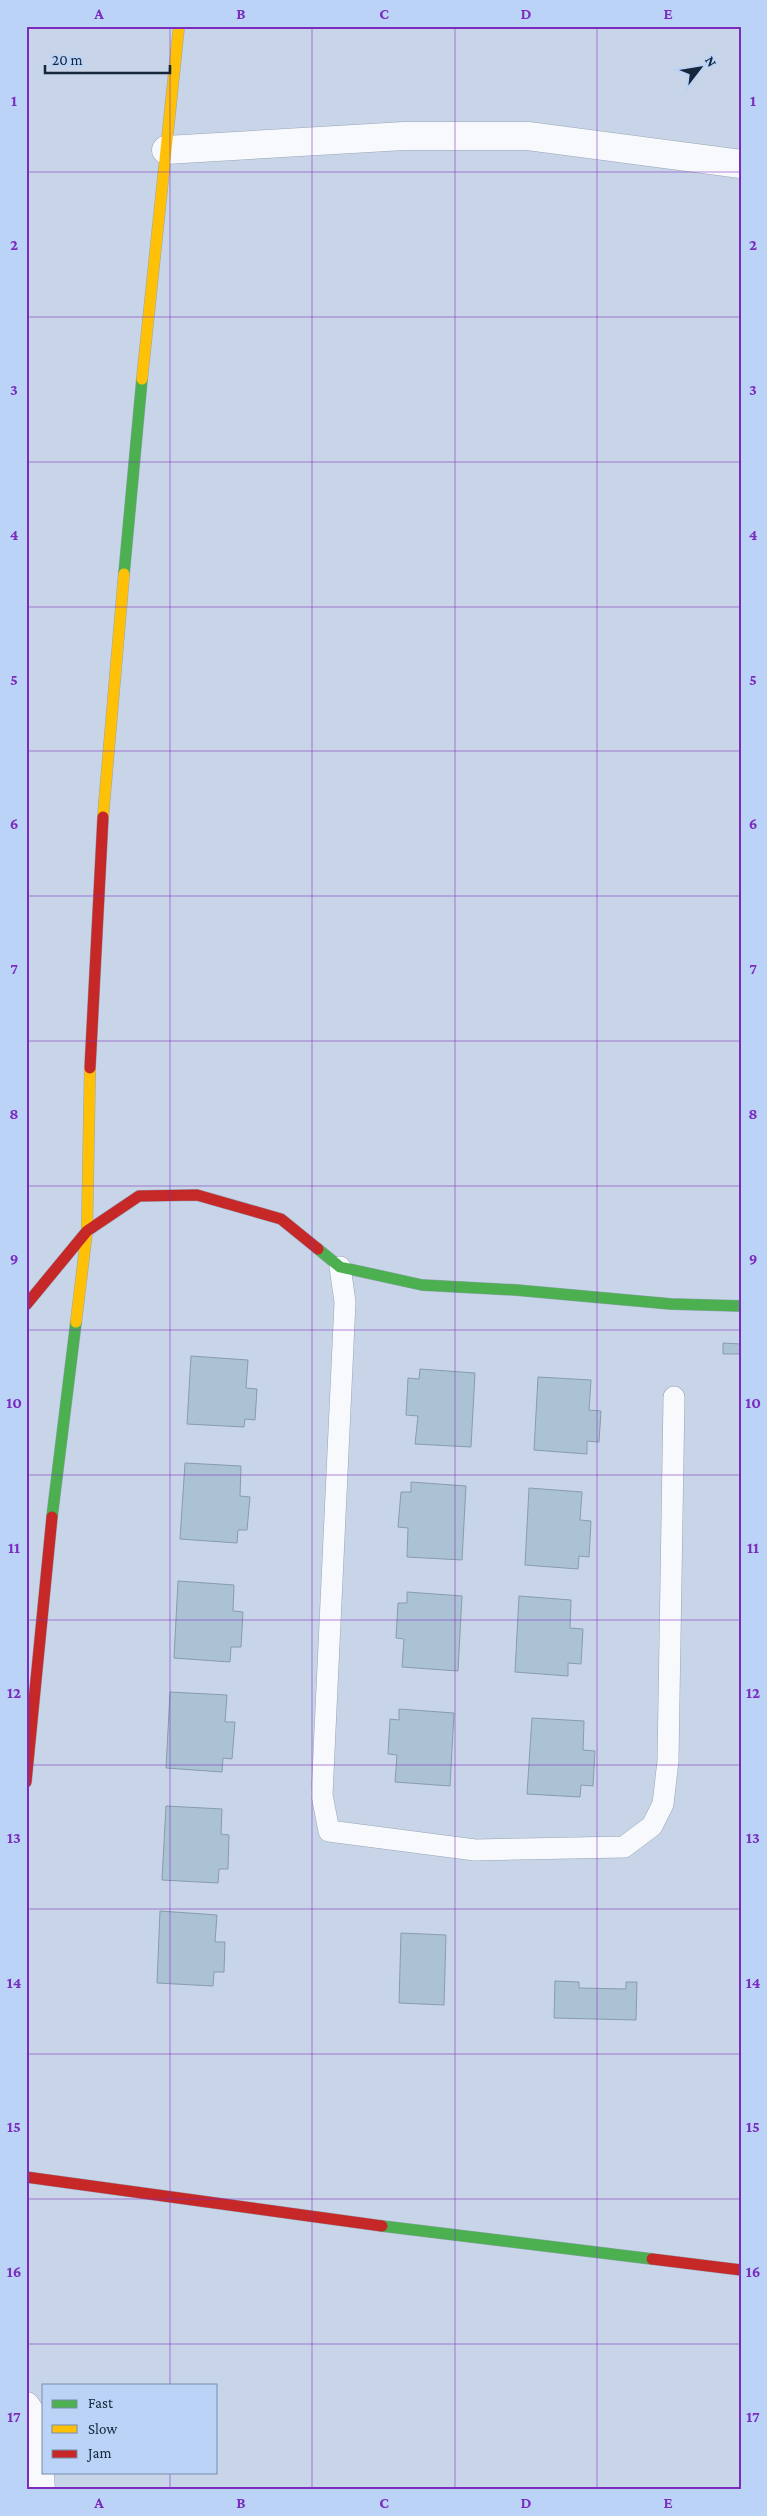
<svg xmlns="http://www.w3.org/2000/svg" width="767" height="2516" font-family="'Crimson Pro',serif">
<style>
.building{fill:#abc2d4;stroke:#889cac}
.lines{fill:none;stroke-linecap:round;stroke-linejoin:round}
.lane-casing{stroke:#97a4b6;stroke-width:22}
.street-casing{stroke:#97a4b6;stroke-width:29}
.fast-casing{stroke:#97a4b6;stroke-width:12}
.slow-casing{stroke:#97a4b6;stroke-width:12}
.jam-casing{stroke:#97a4b6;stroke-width:12}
.lane{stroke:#f7f9fc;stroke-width:21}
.street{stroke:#f7f9fc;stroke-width:28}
.fast{stroke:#4caf50;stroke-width:11}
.slow{stroke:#ffc107;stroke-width:11}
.jam{stroke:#c62828;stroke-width:11}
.grid{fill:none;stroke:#7b2cbf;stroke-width:1;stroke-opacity:0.55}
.neatline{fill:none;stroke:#7b2cbf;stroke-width:2}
.grid-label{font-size:16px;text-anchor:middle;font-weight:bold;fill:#7b2cbf}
</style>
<rect width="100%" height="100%" fill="#c8d5e8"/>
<g class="building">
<path d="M723,1343L741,1344V1354H723Z"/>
<path d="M191,1356L248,1360L246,1388L257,1389L255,1420L245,1419L244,1427L187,1424Z"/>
<path d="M420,1369L475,1373L471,1447L415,1444L418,1416L406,1415L408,1378L419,1379Z"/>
<path d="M538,1377L591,1380L589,1410L601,1411L599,1442L587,1441V1454L534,1450Z"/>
<path d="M185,1463L241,1466L240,1496L250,1497L247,1530H238L237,1543L180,1539Z"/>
<path d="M411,1482L466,1486L462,1560L407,1557L408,1528L398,1527L401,1492H411Z"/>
<path d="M529,1488L582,1492L580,1520L591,1521L589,1557L579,1556L578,1569L525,1565Z"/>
<path d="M178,1581L234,1585L233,1611L243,1612L241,1647H231L230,1662L174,1658Z"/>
<path d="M407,1592L462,1596L458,1671L402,1667L404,1639L396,1638L398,1603H407Z"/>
<path d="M519,1596L571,1600L570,1628L583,1629L581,1664L568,1663V1676L515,1672Z"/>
<path d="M170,1692L227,1695L225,1722H235L232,1759L223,1758L222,1772L166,1768Z"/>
<path d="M399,1709L454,1713L450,1786L395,1782L397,1755L388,1754L390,1719L399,1720Z"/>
<path d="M532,1718L584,1721L583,1750L595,1751L593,1786L581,1785L580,1797L527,1794Z"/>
<path d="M166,1806L222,1809L221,1834L229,1835L228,1869H219L218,1883L162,1880Z"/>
<path d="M160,1911L217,1915L215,1942H225L224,1972H214L213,1986L157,1983Z"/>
<path d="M401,1933L446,1935L444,2005L399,2003Z"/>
<path d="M555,1981L579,1982V1988L626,1989V1982H637L636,2020L554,2018Z"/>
</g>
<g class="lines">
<defs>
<path id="lane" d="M340,1267L345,1302L322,1795L329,1831L475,1850L624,1847L652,1826L663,1804L668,1761L674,1397"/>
<g id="street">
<path d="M166,150L404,136H528L741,164"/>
<path d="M26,2406L36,2421L41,2490"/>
</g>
<g id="fast">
<path d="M124,574L142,379"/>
<path d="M318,1249L340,1267L422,1285L516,1290L671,1304L741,1306"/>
<path d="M52,1517L76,1322"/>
<path d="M382,2226L652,2259"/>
</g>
<g id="slow">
<path d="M142,379L179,26"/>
<path d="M103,817L124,574"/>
<path d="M76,1322L87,1231L90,1068"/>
</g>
<g id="jam">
<path d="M90,1068L103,817"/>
<path d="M26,1305L87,1231L139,1196L197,1195L281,1219L318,1249"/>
<path d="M26,1782L52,1517"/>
<path d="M26,2177L382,2226"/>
<path d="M652,2259L741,2270"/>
</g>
</defs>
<use href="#lane" class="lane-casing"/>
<use href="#street" class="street-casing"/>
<use href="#fast" class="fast-casing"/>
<use href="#slow" class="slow-casing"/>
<use href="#jam" class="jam-casing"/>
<use href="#lane" class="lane"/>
<use href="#street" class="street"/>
<use href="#fast" class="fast"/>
<use href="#slow" class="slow"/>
<use href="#jam" class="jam"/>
</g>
<path class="grid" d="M170,26V2385M312,26V2490M455,26V2490M597,26V2490M26,172H741M26,317H741M26,462H741M26,607H741M26,751H741M26,896H741M26,1041H741M26,1186H741M26,1330H741M26,1475H741M26,1620H741M26,1765H741M26,1909H741M26,2054H741M26,2199H741M26,2344H741M170,2472V2490"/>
<rect width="767" height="2516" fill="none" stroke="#bad3f6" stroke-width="55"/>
<rect x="42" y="2384" width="175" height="90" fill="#bad3f6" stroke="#788eab"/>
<rect x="52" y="2400" width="25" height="8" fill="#4caf50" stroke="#788eab"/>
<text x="88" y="2408" font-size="15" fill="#16263b">Fast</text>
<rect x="52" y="2425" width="25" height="8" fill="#ffc107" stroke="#788eab"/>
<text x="88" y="2434" font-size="15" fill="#16263b">Slow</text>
<rect x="52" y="2450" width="25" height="8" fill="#c62828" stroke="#788eab"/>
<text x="88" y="2458" font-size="15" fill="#16263b">Jam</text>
<g transform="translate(700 68) rotate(59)" stroke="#bad3f6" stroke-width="4" paint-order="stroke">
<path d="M0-4L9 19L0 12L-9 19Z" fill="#16263b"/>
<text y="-8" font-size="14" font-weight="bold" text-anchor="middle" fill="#16263b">N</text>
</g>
<path d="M45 65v8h125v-8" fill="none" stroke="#16263b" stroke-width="2.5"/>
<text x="52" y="65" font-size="15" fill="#16263b" stroke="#bad3f6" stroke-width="4" paint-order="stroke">20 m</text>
<rect x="28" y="28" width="712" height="2460" class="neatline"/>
<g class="grid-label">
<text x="99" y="19">A</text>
<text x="241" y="19">B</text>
<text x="384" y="19">C</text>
<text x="526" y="19">D</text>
<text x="668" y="19">E</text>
<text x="14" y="106">1</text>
<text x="753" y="106">1</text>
<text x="14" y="250">2</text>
<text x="753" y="250">2</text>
<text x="14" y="395">3</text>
<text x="753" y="395">3</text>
<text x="14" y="540">4</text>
<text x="753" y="540">4</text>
<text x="14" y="685">5</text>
<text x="753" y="685">5</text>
<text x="14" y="829">6</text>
<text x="753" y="829">6</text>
<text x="14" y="974">7</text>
<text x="753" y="974">7</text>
<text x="14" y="1119">8</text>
<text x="753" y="1119">8</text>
<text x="14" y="1264">9</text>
<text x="753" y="1264">9</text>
<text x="14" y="1408">10</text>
<text x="753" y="1408">10</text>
<text x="14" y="1553">11</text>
<text x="753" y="1553">11</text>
<text x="14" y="1698">12</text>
<text x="753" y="1698">12</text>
<text x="14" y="1843">13</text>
<text x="753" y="1843">13</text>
<text x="14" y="1988">14</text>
<text x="753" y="1988">14</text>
<text x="14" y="2132">15</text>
<text x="753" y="2132">15</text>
<text x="14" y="2277">16</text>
<text x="753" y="2277">16</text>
<text x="14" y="2422">17</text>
<text x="753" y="2422">17</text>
<text x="99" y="2508">A</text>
<text x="241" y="2508">B</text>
<text x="384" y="2508">C</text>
<text x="526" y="2508">D</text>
<text x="668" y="2508">E</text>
</g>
</svg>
